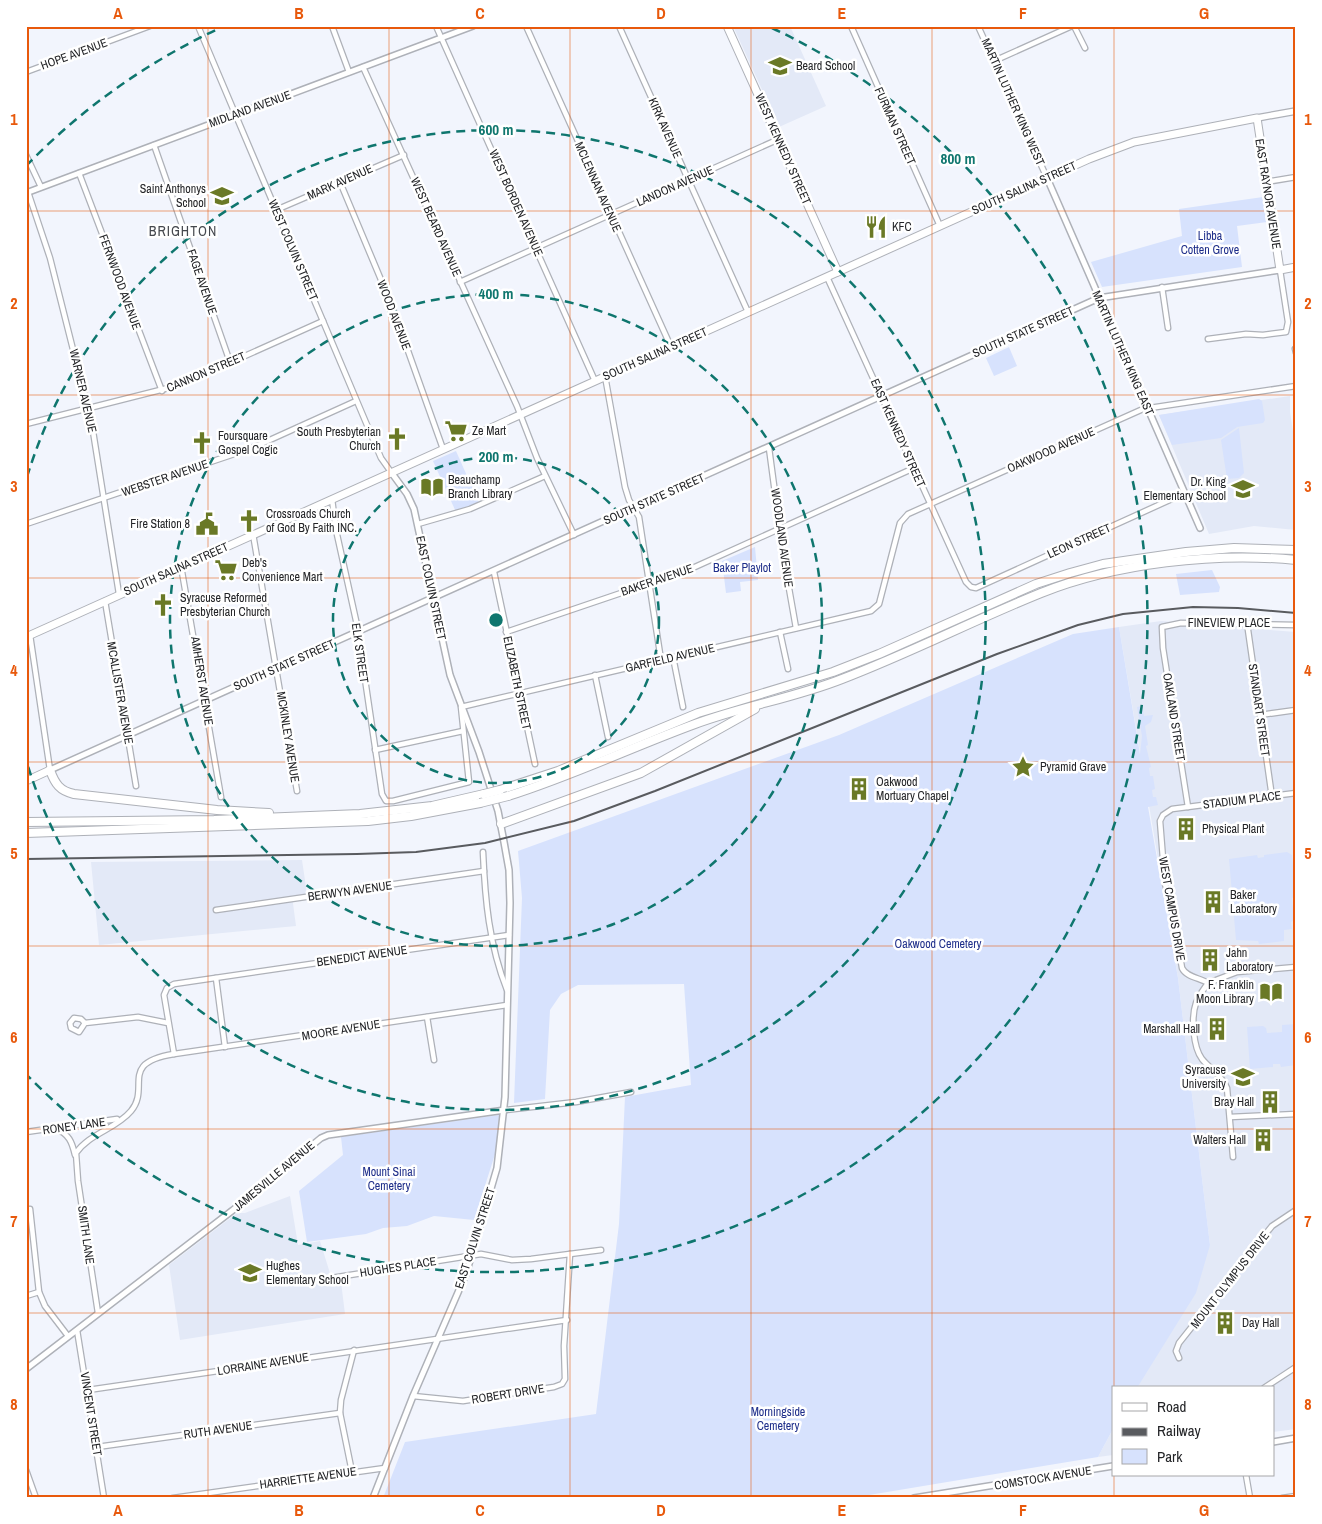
<svg xmlns="http://www.w3.org/2000/svg" width="1322" height="1524" font-family="'Archivo Narrow',sans-serif">
<style>
.built{fill:#e3e9f7}
.green{fill:#d7e2fd}
.lines{fill:none;stroke-linecap:round;stroke-linejoin:round}
.minor-casing{stroke:#aeb1b8;stroke-width:7}
.tertiary-casing{stroke:#aeb1b8;stroke-width:8}
.secondary-casing{stroke:#aeb1b8;stroke-width:8}
.primary-casing{stroke:#aeb1b8;stroke-width:9}
.motorway-casing{stroke:#aeb1b8;stroke-width:10}
.minor{stroke:#fff;stroke-width:4.5}
.tertiary{stroke:#fff;stroke-width:5}
.secondary{stroke:#fff;stroke-width:5.5}
.primary{stroke:#fff;stroke-width:7}
.motorway{stroke:#fff;stroke-width:8}
.rail{stroke:#595b5f;stroke-width:2}
.motorway-bridge-casing{stroke:#aeb1b8;stroke-width:10;stroke-linecap:butt}
.motorway-bridge{stroke:#fff;stroke-width:8}
.grid{fill:none;stroke:#e8590c;stroke-width:1;stroke-opacity:0.55}
.ring{fill:none;stroke:#0f766e;stroke-width:2.5;stroke-dasharray:9 6}
.labels{text-anchor:middle;dominant-baseline:central;stroke-width:5;stroke-linejoin:round;paint-order:stroke}
.street-label{font-size:12px;fill:#232427;stroke:#fff}
.poi-label{font-size:12px;fill:#232427;stroke:#fff;text-anchor:start}
.park-label{font-size:12px;fill:#1e2e8a;stroke:#fff}
.neighbourhood-label{font-size:14px;letter-spacing:1px;fill:#45484e;stroke:#fff}
.centre{fill:#0f766e;stroke:#fff;stroke-width:2.5}
.ring-label{font-size:15px;text-anchor:middle;font-weight:bold;fill:#0f766e;stroke:#fff;stroke-width:5;stroke-linejoin:round;paint-order:stroke}
.neatline{fill:none;stroke:#e8590c;stroke-width:2}
.grid-label{font-size:16px;text-anchor:middle;font-weight:bold;fill:#e8590c}
</style>
<rect width="100%" height="100%" fill="#f2f5fd"/>
<g class="built">
<path d="M733,26H790L826,106L779,127Z"/>
<path d="M1290,396V412L1296,451V530L1254,526L1209,534L1159,415Z"/>
<path d="M1161,621L1296,632V1429L1273,1432V1388H1137L1210,1245L1178,978L1119,627Z"/>
<path d="M302,860L307,894L292,896L296,926L99,945L91,862Z"/>
<path d="M290,1196L298,1245L320,1241L333,1283L341,1282L345,1314L180,1340L169,1265L237,1213H245Z"/>
<path d="M1113,1429V1455L1098,1457Z"/>
</g>
<g class="green">
<path d="M1263,197L1267,222L1237,226L1242,267L1102,287L1091,262L1182,236L1179,209Z"/>
<path d="M1009,347L1017,366L994,376L986,358Z"/>
<path d="M1259,399L1262,401L1265,420L1263,423L1237,427L1221,438L1172,445L1159,415Z"/>
<path d="M1239,428L1244,473L1239,478L1227,479L1221,440Z"/>
<path d="M456,451L479,503L456,512L433,461Z"/>
<path d="M755,547L758,580L740,582L741,591L726,593L722,561Z"/>
<path d="M1212,570L1220,587L1219,592L1180,595L1176,574Z"/>
<path d="M1119,627L1140,754L1142,736L1137,707L1142,706L1144,716L1153,715L1151,722L1145,726L1148,745L1146,746L1151,767L1149,768L1150,776H1153L1155,789L1152,790L1153,797H1156L1158,805L1148,807L1178,978L1210,1245L1196,1293L1137,1388H1113V1429L1098,1457L851,1498H383L405,1442L596,1414L619,1224L625,1097L691,1085L684,984L578,985L561,994L550,1010L545,1099L514,1103L522,898L518,851L839,735L1073,634Z"/>
<path d="M1287,852L1292,855L1296,897L1292,898L1294,920L1291,922L1292,929L1284,930V941L1259,944L1258,941L1236,940L1229,859L1257,855L1258,858L1264,857V855Z"/>
<path d="M1296,1024V1065L1281,1067L1280,1064H1273V1067L1250,1069L1247,1027L1263,1026L1266,1028L1267,1033L1282,1032V1025Z"/>
<path d="M499,1115L497,1148L474,1220L434,1216L407,1226L383,1228L366,1234L307,1242L299,1191L343,1155L341,1137Z"/>
</g>
<g class="lines">
<defs>
<g id="minor">
<path d="M198,26L381,458L391,472"/>
<path d="M332,26L349,72"/>
<path d="M436,26L595,381"/>
<path d="M526,26L671,347"/>
<path d="M619,26L748,312"/>
<path d="M851,26L940,226"/>
<path d="M978,26L1047,178"/>
<path d="M1074,26L1085,48"/>
<path d="M994,61L1072,26"/>
<path d="M363,67L517,406L537,458L574,535"/>
<path d="M26,72L150,26"/>
<path d="M154,145L230,362"/>
<path d="M26,155L41,187"/>
<path d="M79,173L162,391"/>
<path d="M340,182L392,306L443,449"/>
<path d="M1266,182L1296,177"/>
<path d="M28,192L50,258L92,425L119,594"/>
<path d="M276,210L404,155"/>
<path d="M827,277L966,582L971,587L976,588L1185,493"/>
<path d="M460,282L779,139"/>
<path d="M1162,287L1168,328"/>
<path d="M1208,339L1246,334L1263,335L1286,332L1288,322L1280,270"/>
<path d="M1295,349L1296,353"/>
<path d="M605,376L625,487L629,500L639,517L661,660"/>
<path d="M26,424L180,385L323,321"/>
<path d="M769,448L784,560L796,628"/>
<path d="M332,499L336,530L357,625L382,794L386,801H393L469,782L461,707L871,611L879,604L900,523L908,514L1143,409L1296,386"/>
<path d="M26,524L252,448L356,401"/>
<path d="M418,524L470,509L545,476"/>
<path d="M253,534L297,791"/>
<path d="M181,566L221,797"/>
<path d="M494,572L535,764"/>
<path d="M105,601L136,786"/>
<path d="M1247,623L1272,797"/>
<path d="M506,632L686,571L914,468"/>
<path d="M780,632L788,669"/>
<path d="M30,635L50,770"/>
<path d="M673,657L683,707"/>
<path d="M595,675L608,737"/>
<path d="M1260,715L1296,710"/>
<path d="M375,750L463,731"/>
<path d="M1188,807L1163,648L1162,627L1181,623L1296,625"/>
<path d="M483,852C485,899 489,945 507,990"/>
<path d="M216,910L484,871"/>
<path d="M216,978L225,1047"/>
<path d="M1208,983C1200,978 1186,977 1182,968L1172,908L1165,884L1160,821L1163,815L1172,809L1296,793"/>
<path d="M1208,983C1204,989 1199,995 1196,1003C1191,1017 1193,1047 1202,1059C1210,1069 1222,1075 1227,1088L1233,1157"/>
<path d="M1208,983L1237,972L1296,967"/>
<path d="M427,1017L434,1060"/>
<path d="M85,1023L79,1032L71,1028L70,1023L74,1018L81,1019L85,1023L138,1017L168,1023"/>
<path d="M174,1054L164,995L167,988L174,984L509,935"/>
<path d="M505,1110L576,1102L631,1092"/>
<path d="M1230,1117L1296,1114"/>
<path d="M56,1129C69,1134 72,1142 75,1155"/>
<path d="M26,1132L117,1119"/>
<path d="M30,1209L39,1292L45,1306L68,1336"/>
<path d="M325,1279L481,1254L512,1260L531,1259L601,1250"/>
<path d="M26,1296L39,1292"/>
<path d="M98,1313L78,1181L76,1153C90,1133 116,1129 131,1111C151,1087 118,1063 174,1054L507,1005"/>
<path d="M77,1330L104,1498"/>
<path d="M1179,1358L1176,1351L1179,1343L1272,1226L1296,1210"/>
<path d="M1264,1388L1296,1367"/>
<path d="M88,1390L567,1320"/>
<path d="M413,1396L463,1401L554,1387L562,1384L565,1379L564,1346L570,1254"/>
<path d="M97,1447L340,1413"/>
<path d="M26,1470L36,1498"/>
<path d="M352,1472L340,1413L341,1400L354,1350"/>
<path d="M1246,1475L1250,1498"/>
<path d="M173,1498L385,1468"/>
<path d="M1282,1498L1296,1496"/>
</g>
<g id="tertiary">
<path d="M1047,178L1200,528"/>
<path d="M26,193L473,26"/>
<path d="M50,770L1099,298L1280,270"/>
<path d="M26,1369L233,1210L321,1138L328,1135L505,1110"/>
<path d="M1273,1442L1296,1438"/>
<path d="M373,1498L413,1396L466,1274L497,1168L505,1097L510,903L509,870L504,842L498,811L479,752L450,675L414,509L407,494L391,472"/>
<path d="M914,1498L1113,1466"/>
</g>
<path id="secondary" d="M1257,118L1296,111"/>
<g id="primary">
<path d="M727,26L838,272"/>
<path d="M26,637L1089,159L1134,142L1257,118L1280,270L1296,267"/>
<path d="M26,781L50,770"/>
</g>
<g id="motorway">
<path d="M50,770C55,784 60,791 74,794L217,810L269,813"/>
<path d="M500,790L558,771L698,713L833,672L879,654L1036,584L1070,573L1103,564L1186,552L1234,548L1296,550"/>
<path d="M508,796C572,776 632,747 695,724C743,706 794,698 842,679C910,653 974,620 1041,593C1116,563 1215,552 1296,560"/>
<path d="M26,822L214,820L360,814L432,806L484,794"/>
<path d="M501,824L641,773L755,709"/>
<path d="M26,833L368,821L411,816L480,803"/>
</g>
</defs>
<use href="#minor" class="minor-casing"/>
<use href="#tertiary" class="tertiary-casing"/>
<use href="#secondary" class="secondary-casing"/>
<use href="#primary" class="primary-casing"/>
<use href="#motorway" class="motorway-casing"/>
<use href="#minor" class="minor"/>
<use href="#tertiary" class="tertiary"/>
<use href="#secondary" class="secondary"/>
<use href="#primary" class="primary"/>
<use href="#motorway" class="motorway"/>
<path class="rail" d="M26,859L357,854L416,852L485,843L574,821L655,791L997,654L1078,625L1123,614L1193,607L1238,608L1296,613"/>
<defs>
<g id="motorway-bridge">
<path d="M484,794L500,790"/>
<path d="M480,803L508,796"/>
</g>
</defs>
<use href="#motorway-bridge" class="motorway-bridge-casing"/>
<use href="#motorway-bridge" class="motorway-bridge"/>
</g>
<path class="grid" d="M208,26V1498M389,26V1498M570,26V1498M751,26V1498M932,26V1498M1114,26V1388M26,211H1296M26,395H1296M26,578H1296M26,762H1296M26,946H1296M26,1129H1296M26,1313H1296M1114,1475V1498"/>
<g class="ring">
<circle cx="496" cy="620" r="163"/>
<circle cx="496" cy="620" r="326"/>
<path d="M27 477A490 490 0 1 1 27 763"/>
<path d="M26 166A653 653 0 0 1 220 28M772 28A653 653 0 1 1 26 1074"/>
</g>
<defs>
<symbol id="school-bare" viewBox="-9 -9 18 18"><path d="M0-5L7-2L0 1L-7-2ZM-4 1L0 2.5L4 1V4Q0 6-4 4Z" fill="#6a7926" stroke="#fff" stroke-width="2.5" paint-order="stroke"/></symbol>
<symbol id="restaurant-bare" viewBox="-9 -9 18 18"><path d="M-5-6h1v4h1v-4h1v4h1v-4h1v5L-1.5 .5V6h-2V.5L-5-1ZM5-6V6H3V1.5H1.5Q1.5-4 5-6Z" fill="#6a7926" stroke="#fff" stroke-width="2.5" paint-order="stroke"/></symbol>
<symbol id="supermarket-bare" viewBox="-9 -9 18 18"><path d="M-6-5.5h2.5l.6 2H6L4.5 2H-2.5L-4.4-4H-6ZM-1.5 3.2a1.3 1.3 0 1 0 .1 0ZM3 3.2a1.3 1.3 0 1 0 .1 0Z" fill="#6a7926" stroke="#fff" stroke-width="2.5" paint-order="stroke"/></symbol>
<symbol id="church-bare" viewBox="-9 -9 18 18"><path d="M-1.2-6h2.4v3.5h3.3v2.4h-3.3V6h-2.4V-.1h-3.3v-2.4h3.3Z" fill="#6a7926" stroke="#fff" stroke-width="2.5" paint-order="stroke"/></symbol>
<symbol id="library-bare" viewBox="-9 -9 18 18"><path d="M-6-4Q-3-5.5-.7-3.5V5Q-3 3-6 4ZM6-4Q3-5.5 .7-3.5V5Q3 3 6 4Z" fill="#6a7926" stroke="#fff" stroke-width="2.5" paint-order="stroke"/></symbol>
<symbol id="civic-bare" viewBox="-9 -9 18 18"><path d="M-.6-6.5H3V-4.5H.6V-3L4-1V1h2V6H-6V1h2V-1L-.6-3ZM-1.2 2.5V6h2.4V2.5Z" fill="#6a7926" stroke="#fff" stroke-width="2.5" paint-order="stroke"/></symbol>
<symbol id="sight-bare" viewBox="-9 -9 18 18"><path d="M0-6L1.8-2.2L6-1.7L2.9 1.2L3.7 5.4L0 3.3L-3.7 5.4L-2.9 1.2L-6-1.7L-1.8-2.2Z" fill="#6a7926" stroke="#fff" stroke-width="2.5" paint-order="stroke"/></symbol>
<symbol id="building-bare" viewBox="-9 -9 18 18"><path d="M-4-6H4V6H1V3H-1V6H-4ZM-2.5-4.3h1.7v1.8h-1.7ZM.8-4.3h1.7v1.8H.8ZM-2.5-1h1.7V.8h-1.7ZM.8-1h1.7V.8H.8Z" fill="#6a7926" stroke="#fff" stroke-width="2.5" paint-order="stroke"/></symbol>
<symbol id="university-bare" viewBox="-9 -9 18 18"><path d="M0-5L7-2L0 1L-7-2ZM-4 1L0 2.5L4 1V4Q0 6-4 4Z" fill="#6a7926" stroke="#fff" stroke-width="2.5" paint-order="stroke"/></symbol>
</defs>
<g fill-rule="evenodd">
<use href="#school-bare" x="764" y="50" width="32" height="32"/>
<use href="#school-bare" x="206" y="180" width="32" height="32"/>
<use href="#restaurant-bare" x="860" y="211" width="32" height="32"/>
<use href="#supermarket-bare" x="440" y="415" width="32" height="32"/>
<use href="#church-bare" x="381" y="423" width="32" height="32"/>
<use href="#church-bare" x="186" y="427" width="32" height="32"/>
<use href="#library-bare" x="416" y="471" width="32" height="32"/>
<use href="#school-bare" x="1227" y="473" width="32" height="32"/>
<use href="#church-bare" x="233" y="505" width="32" height="32"/>
<use href="#civic-bare" x="191" y="508" width="32" height="32"/>
<use href="#supermarket-bare" x="210" y="554" width="32" height="32"/>
<use href="#church-bare" x="147" y="589" width="32" height="32"/>
<use href="#sight-bare" x="1007" y="751" width="32" height="32"/>
<use href="#building-bare" x="843" y="773" width="32" height="32"/>
<use href="#building-bare" x="1170" y="813" width="32" height="32"/>
<use href="#building-bare" x="1197" y="886" width="32" height="32"/>
<use href="#building-bare" x="1194" y="944" width="32" height="32"/>
<use href="#library-bare" x="1255" y="976" width="32" height="32"/>
<use href="#building-bare" x="1201" y="1013" width="32" height="32"/>
<use href="#university-bare" x="1227" y="1061" width="32" height="32"/>
<use href="#building-bare" x="1254" y="1086" width="32" height="32"/>
<use href="#building-bare" x="1247" y="1124" width="32" height="32"/>
<use href="#school-bare" x="234" y="1257" width="32" height="32"/>
<use href="#building-bare" x="1209" y="1307" width="32" height="32"/>
</g>
<g class="labels">
<g class="street-label">
<text transform="translate(74 54) rotate(-20)">HOPE AVENUE</text>
<text transform="translate(1013 102) rotate(66)">MARTIN LUTHER KING WEST</text>
<text transform="translate(250 109) rotate(-20)">MIDLAND AVENUE</text>
<text transform="translate(895 126) rotate(66)">FURMAN STREET</text>
<text transform="translate(665 128) rotate(66)">KIRK AVENUE</text>
<text transform="translate(783 149) rotate(66)">WEST KENNEDY STREET</text>
<text transform="translate(340 182) rotate(-24)">MARK AVENUE</text>
<text transform="translate(675 186) rotate(-24)">LANDON AVENUE</text>
<text transform="translate(598 187) rotate(66)">MCLENNAN AVENUE</text>
<text transform="translate(1024 188) rotate(-24)">SOUTH SALINA STREET</text>
<text transform="translate(1268 194) rotate(81)">EAST RAYNOR AVENUE</text>
<text transform="translate(516 203) rotate(66)">WEST BORDEN AVENUE</text>
<text transform="translate(436 227) rotate(66)">WEST BEARD AVENUE</text>
<text transform="translate(293 250) rotate(67)">WEST COLVIN STREET</text>
<text transform="translate(120 282) rotate(70)">FERNWOOD AVENUE</text>
<text transform="translate(202 282) rotate(71)">FAGE AVENUE</text>
<text transform="translate(394 315) rotate(69)">WOOD AVENUE</text>
<text transform="translate(1023 332) rotate(-24)">SOUTH STATE STREET</text>
<text transform="translate(1123 353) rotate(66)">MARTIN LUTHER KING EAST</text>
<text transform="translate(655 354) rotate(-24)">SOUTH SALINA STREET</text>
<text transform="translate(206 372) rotate(-23)">CANNON STREET</text>
<text transform="translate(83 391) rotate(77)">WARNER AVENUE</text>
<text transform="translate(898 433) rotate(66)">EAST KENNEDY STREET</text>
<text transform="translate(1051 450) rotate(-24)">OAKWOOD AVENUE</text>
<text transform="translate(165 478) rotate(-19)">WEBSTER AVENUE</text>
<text transform="translate(654 499) rotate(-24)">SOUTH STATE STREET</text>
<text transform="translate(782 538) rotate(82)">WOODLAND AVENUE</text>
<text transform="translate(1079 541) rotate(-24)">LEON STREET</text>
<text transform="translate(176 569) rotate(-24)">SOUTH SALINA STREET</text>
<text transform="translate(657 580) rotate(-19)">BAKER AVENUE</text>
<text transform="translate(431 588) rotate(78)">EAST COLVIN STREET</text>
<text x="1229" y="623">FINEVIEW PLACE</text>
<text transform="translate(360 653) rotate(82)">ELK STREET</text>
<text transform="translate(670 658) rotate(-13)">GARFIELD AVENUE</text>
<text transform="translate(284 665) rotate(-24)">SOUTH STATE STREET</text>
<text transform="translate(202 681) rotate(81)">AMHERST AVENUE</text>
<text transform="translate(517 683) rotate(78)">ELIZABETH STREET</text>
<text transform="translate(120 693) rotate(80)">MCALLISTER AVENUE</text>
<text transform="translate(1259 710) rotate(82)">STANDART STREET</text>
<text transform="translate(1174 717) rotate(81)">OAKLAND STREET</text>
<text transform="translate(288 737) rotate(81)">MCKINLEY AVENUE</text>
<text transform="translate(1242 800) rotate(-7)">STADIUM PLACE</text>
<text transform="translate(350 891) rotate(-8)">BERWYN AVENUE</text>
<text transform="translate(1172 909) rotate(80)">WEST CAMPUS DRIVE</text>
<text transform="translate(362 956) rotate(-8)">BENEDICT AVENUE</text>
<text transform="translate(341 1030) rotate(-9)">MOORE AVENUE</text>
<text transform="translate(74 1126) rotate(-8)">RONEY LANE</text>
<text transform="translate(274 1176) rotate(-40)">JAMESVILLE AVENUE</text>
<text transform="translate(86 1235) rotate(82)">SMITH LANE</text>
<text transform="translate(475 1238) rotate(-72)">EAST COLVIN STREET</text>
<text transform="translate(398 1267) rotate(-9)">HUGHES PLACE</text>
<text transform="translate(1230 1280) rotate(-52)">MOUNT OLYMPUS DRIVE</text>
<text transform="translate(263 1364) rotate(-9)">LORRAINE AVENUE</text>
<text transform="translate(508 1394) rotate(-9)">ROBERT DRIVE</text>
<text transform="translate(91 1414) rotate(81)">VINCENT STREET</text>
<text transform="translate(218 1430) rotate(-8)">RUTH AVENUE</text>
<text transform="translate(308 1478) rotate(-8)">HARRIETTE AVENUE</text>
<text transform="translate(1043 1478) rotate(-9)">COMSTOCK AVENUE</text>
</g>
<g class="poi-label">
<text x="796" y="66">Beard School</text>
<text x="206" y="189" text-anchor="end">Saint Anthonys<tspan x="206" dy="14">School</tspan></text>
<text x="892" y="227">KFC</text>
<text x="472" y="431">Ze Mart</text>
<text x="381" y="432" text-anchor="end">South Presbyterian<tspan x="381" dy="14">Church</tspan></text>
<text x="218" y="436">Foursquare<tspan x="218" dy="14">Gospel Cogic</tspan></text>
<text x="448" y="480">Beauchamp<tspan x="448" dy="14">Branch Library</tspan></text>
<text x="1226" y="482" text-anchor="end">Dr. King<tspan x="1226" dy="14">Elementary School</tspan></text>
<text x="266" y="514">Crossroads Church<tspan x="266" dy="14">of God By Faith INC.</tspan></text>
<text x="190" y="524" text-anchor="end">Fire Station 8</text>
<text x="242" y="563">Deb's<tspan x="242" dy="14">Convenience Mart</tspan></text>
<text x="180" y="598">Syracuse Reformed<tspan x="180" dy="14">Presbyterian Church</tspan></text>
<text x="1040" y="767">Pyramid Grave</text>
<text x="876" y="782">Oakwood<tspan x="876" dy="14">Mortuary Chapel</tspan></text>
<text x="1202" y="829">Physical Plant</text>
<text x="1230" y="895">Baker<tspan x="1230" dy="14">Laboratory</tspan></text>
<text x="1226" y="953">Jahn<tspan x="1226" dy="14">Laboratory</tspan></text>
<text x="1254" y="985" text-anchor="end">F. Franklin<tspan x="1254" dy="14">Moon Library</tspan></text>
<text x="1200" y="1029" text-anchor="end">Marshall Hall</text>
<text x="1226" y="1070" text-anchor="end">Syracuse<tspan x="1226" dy="14">University</tspan></text>
<text x="1254" y="1102" text-anchor="end">Bray Hall</text>
<text x="1246" y="1140" text-anchor="end">Walters Hall</text>
<text x="266" y="1266">Hughes<tspan x="266" dy="14">Elementary School</tspan></text>
<text x="1242" y="1323">Day Hall</text>
</g>
<g class="park-label">
<text x="1210" y="236">Libba<tspan x="1210" dy="14">Cotten Grove</tspan></text>
<text x="742" y="568">Baker Playlot</text>
<text x="938" y="944">Oakwood Cemetery</text>
<text x="389" y="1172">Mount Sinai<tspan x="389" dy="14">Cemetery</tspan></text>
<text x="778" y="1412">Morningside<tspan x="778" dy="14">Cemetery</tspan></text>
</g>
<g class="neighbourhood-label">
<text x="183" y="231">BRIGHTON</text>
</g>
</g>
<circle cx="496" cy="620" r="8" class="centre"/>
<g class="ring-label">
<text x="496" y="135">600 m</text>
<text x="958" y="164">800 m</text>
<text x="496" y="299">400 m</text>
<text x="496" y="462">200 m</text>
</g>
<rect width="1322" height="1524" fill="none" stroke="#ffffff" stroke-width="55"/>
<rect x="1112" y="1386" width="162" height="90" fill="#ffffff" stroke="#a7a7a9"/>
<rect x="1122" y="1403" width="25" height="8" fill="#ffffff" stroke="#a7a7a9"/>
<text x="1157" y="1412" font-size="15" fill="#232427">Road</text>
<rect x="1122" y="1428" width="25" height="8" fill="#595b5f" stroke="#a7a7a9"/>
<text x="1157" y="1436" font-size="15" fill="#232427">Railway</text>
<rect x="1122" y="1449" width="25" height="15" fill="#d7e2fd" stroke="#a7a7a9"/>
<text x="1157" y="1462" font-size="15" fill="#232427">Park</text>
<rect x="28" y="28" width="1266" height="1468" class="neatline"/>
<g class="grid-label">
<text x="118" y="19">A</text>
<text x="299" y="19">B</text>
<text x="480" y="19">C</text>
<text x="661" y="19">D</text>
<text x="842" y="19">E</text>
<text x="1023" y="19">F</text>
<text x="1204" y="19">G</text>
<text x="14" y="125">1</text>
<text x="1308" y="125">1</text>
<text x="14" y="309">2</text>
<text x="1308" y="309">2</text>
<text x="14" y="492">3</text>
<text x="1308" y="492">3</text>
<text x="14" y="676">4</text>
<text x="1308" y="676">4</text>
<text x="14" y="859">5</text>
<text x="1308" y="859">5</text>
<text x="14" y="1043">6</text>
<text x="1308" y="1043">6</text>
<text x="14" y="1227">7</text>
<text x="1308" y="1227">7</text>
<text x="14" y="1410">8</text>
<text x="1308" y="1410">8</text>
<text x="118" y="1516">A</text>
<text x="299" y="1516">B</text>
<text x="480" y="1516">C</text>
<text x="661" y="1516">D</text>
<text x="842" y="1516">E</text>
<text x="1023" y="1516">F</text>
<text x="1204" y="1516">G</text>
</g>
</svg>
